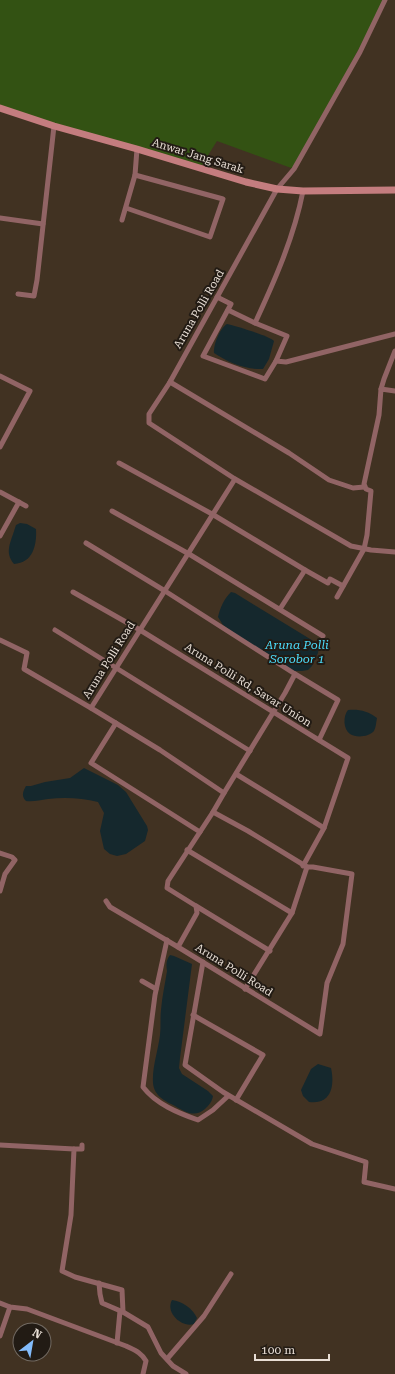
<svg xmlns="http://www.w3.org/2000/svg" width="395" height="1374" font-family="'Roboto Serif',serif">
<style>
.green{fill:#335213}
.water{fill:#15282d}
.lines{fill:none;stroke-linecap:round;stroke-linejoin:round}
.minor{stroke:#916465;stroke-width:5}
.secondary{stroke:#c47d7f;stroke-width:7}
.labels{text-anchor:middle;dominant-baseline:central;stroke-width:4;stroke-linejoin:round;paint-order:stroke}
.street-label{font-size:11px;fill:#e8ded5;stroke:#221b14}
.water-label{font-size:12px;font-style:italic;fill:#4cddfc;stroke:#221b14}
</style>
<rect width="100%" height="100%" fill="#413222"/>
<path class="green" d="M0,0H385L294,169L217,141L200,168L0,107Z"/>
<g class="water">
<path d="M227,324C236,326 269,336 274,341L269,359L263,369C246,370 227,362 214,353C213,345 220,328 227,324Z"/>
<path d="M20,523L27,524L36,529C37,545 33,563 14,564C4,552 11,542 15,528L16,525Z"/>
<path d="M231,592L235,593L243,598L315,642L319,646L318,653L312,666L308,670L302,671H294L272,656L244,640L223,625L218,617C220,608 224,599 231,592Z"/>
<path d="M348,710C359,709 368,711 377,718C376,723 376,727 374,731C369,737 356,738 350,734C343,729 343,716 348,710Z"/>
<path d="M84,768L118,785L126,792L147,826L148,830L145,841L126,854L117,856L110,854L104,849L100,831L104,813L98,802C82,798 65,797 48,799C40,800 33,802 26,801C21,796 23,791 26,786H31L45,782L70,778Z"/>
<path d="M170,955L174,956L192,964L180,1058L179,1068L182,1074L208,1091L213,1096C212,1102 209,1105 205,1109C195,1118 185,1112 175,1106C165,1101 154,1096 153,1083C152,1067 158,1051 160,1035C161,1027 160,1018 161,1010C162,997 165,984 167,971C166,965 166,960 170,955Z"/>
<path d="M318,1064L331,1068C335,1086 331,1105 309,1102L303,1096L301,1090L311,1069Z"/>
<path d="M172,1300C182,1301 193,1309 197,1318L194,1324C181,1328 165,1312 172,1300Z"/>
</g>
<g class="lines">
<g class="minor">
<path d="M303,191C294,237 275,280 255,323L287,336L276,361L286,362L395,334"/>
<path d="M126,208L210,237L223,199L135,175"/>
<path d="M0,218L43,224"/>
<path d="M122,220L135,175L137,149"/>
<path d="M18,294L34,296L37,280L54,126"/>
<path d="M217,297L231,304L203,356L265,379L276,361"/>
<path d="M228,310L255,323"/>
<path d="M0,376L30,391L0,447"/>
<path d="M170,382L289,453L329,480L353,488L364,487"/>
<path d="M381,389L384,379L395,351"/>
<path d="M119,463L212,514L305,570L280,609"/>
<path d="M235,479L351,546L371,550L395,552"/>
<path d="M0,492L26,506"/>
<path d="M112,511L189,554L323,636"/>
<path d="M0,536L19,502"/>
<path d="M86,543L165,591L295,674L285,693L224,793"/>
<path d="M305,570L328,583L330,579L343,586"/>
<path d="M73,592L140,630L348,758L324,828"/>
<path d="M337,597L364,549L367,535L371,491L366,489L364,484L379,415L381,389L395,391"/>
<path d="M55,630L250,751"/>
<path d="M0,640L27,653L24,669L91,708"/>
<path d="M295,674L338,700L319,740"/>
<path d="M116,723L91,763L200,832"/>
<path d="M236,774L324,828L303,866"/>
<path d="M213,812L248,831L307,867L292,913L245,989"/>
<path d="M187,850L292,913"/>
<path d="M0,853L12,857L15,860L5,874L0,891"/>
<path d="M307,867H313L352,874L343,944L327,983L320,1034L178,947L197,913L196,906L167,888L168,881L213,812L224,793L160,750L91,708L235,479L149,423V414L170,382L277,189L294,169L360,52L385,0"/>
<path d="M106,901L110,907L178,947"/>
<path d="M196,906L270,951"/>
<path d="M167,940L155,995L143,1087C156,1104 178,1113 198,1120L213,1110L228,1096"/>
<path d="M203,962L185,1065L223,1092L312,1144L366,1162L364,1182L395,1189"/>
<path d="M142,981L156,989"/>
<path d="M193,1015L263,1055L236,1100"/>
<path d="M0,1145L74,1149L71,1215L62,1271L75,1277L122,1290L123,1312L148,1327L161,1353L173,1366L186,1374"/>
<path d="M74,1149H82V1145"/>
<path d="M99,1283L100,1294L102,1303L123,1312"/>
<path d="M0,1303L10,1307L27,1309L126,1346C134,1350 141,1352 146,1361L143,1374"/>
<path d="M0,1336L10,1307"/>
<path d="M117,1343L120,1311"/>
<path d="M167,1359L204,1316L231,1274"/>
</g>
<path class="secondary" d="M0,108L54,126L137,149L246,182L277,189L303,191L395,190"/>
</g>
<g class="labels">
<g class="street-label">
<text transform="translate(198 156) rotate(17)">Anwar Jang Sarak</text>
<text transform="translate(199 309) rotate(-60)">Aruna Polli Road</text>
<text transform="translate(109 660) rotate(-58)">Aruna Polli Road</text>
<text transform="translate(248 685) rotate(32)">Aruna Polli Rd, Savar Union</text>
<text transform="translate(234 970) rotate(32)">Aruna Polli Road</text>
</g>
<g class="water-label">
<text x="297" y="645">Aruna Polli<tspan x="297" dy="14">Sorobor 1</tspan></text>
</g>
</g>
<g transform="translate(32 1342) rotate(31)"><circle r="19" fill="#221b14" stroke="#716961"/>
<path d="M0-3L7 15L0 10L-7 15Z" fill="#83bcfb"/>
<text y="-6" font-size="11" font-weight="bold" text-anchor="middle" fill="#e8ded5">N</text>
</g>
<path d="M255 1354v6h74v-6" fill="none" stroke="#e8ded5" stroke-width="2"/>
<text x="261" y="1354" font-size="12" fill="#e8ded5" stroke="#221b14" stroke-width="3" paint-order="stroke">100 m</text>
</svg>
